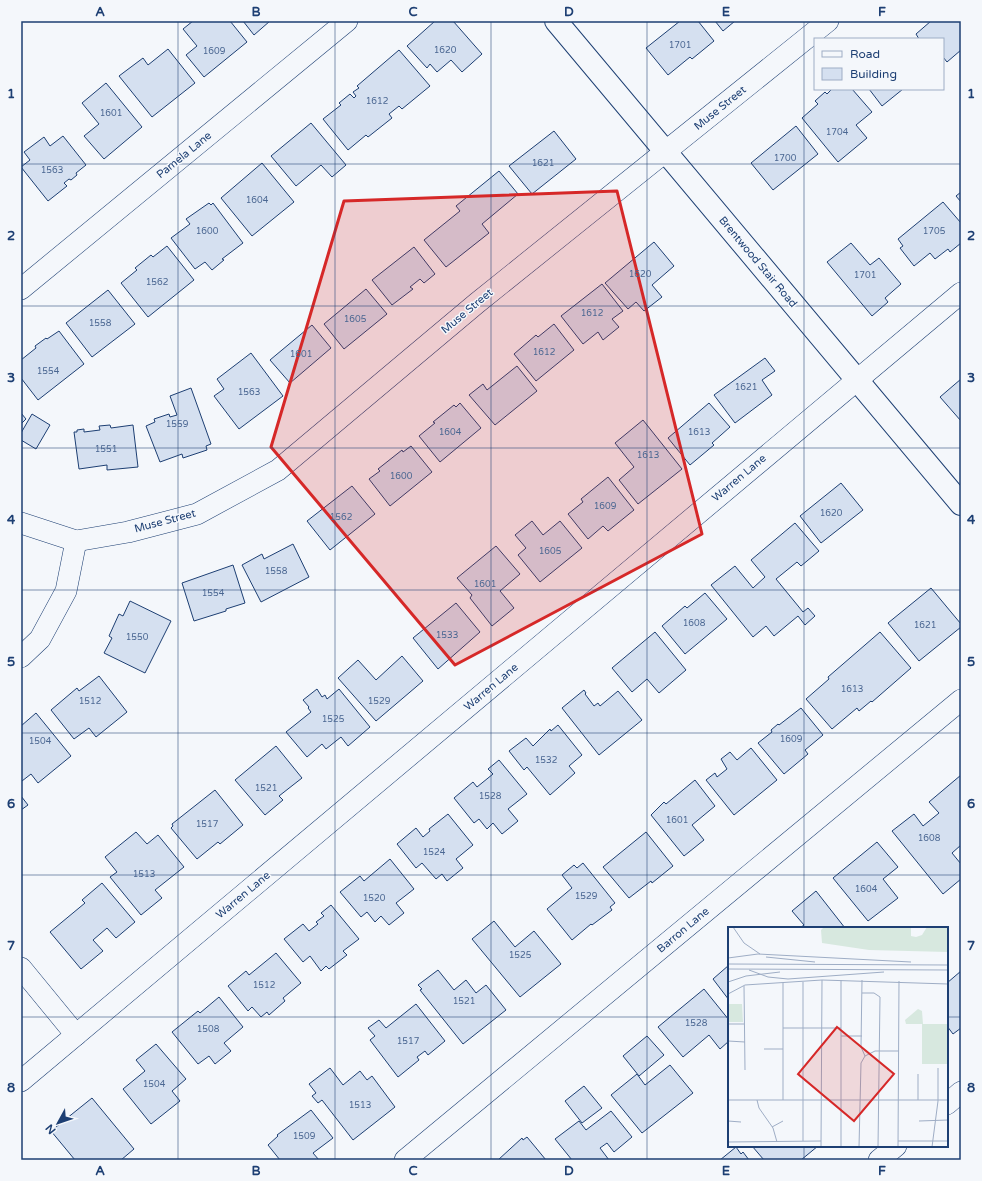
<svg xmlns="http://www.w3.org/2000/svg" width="982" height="1181" font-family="'Varela Round',sans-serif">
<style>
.building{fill:#d5e0f0;stroke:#1d3f73}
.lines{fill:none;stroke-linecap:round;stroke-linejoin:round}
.minor-casing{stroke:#1d3f73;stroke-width:22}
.secondary-casing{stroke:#1d3f73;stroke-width:24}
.minor{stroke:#f4f7fb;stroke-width:21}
.secondary{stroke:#f4f7fb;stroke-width:22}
.marked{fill:#d62828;fill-opacity:0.2;stroke:#d62828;stroke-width:3;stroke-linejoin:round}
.grid{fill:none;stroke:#1d3f73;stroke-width:1;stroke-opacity:0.55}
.labels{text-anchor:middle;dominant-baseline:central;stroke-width:3;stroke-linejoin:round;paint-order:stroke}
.number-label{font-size:9px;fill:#4b6792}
.street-label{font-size:11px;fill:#1d3f73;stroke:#f4f7fb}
.inset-road{fill:none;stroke:#9eadc5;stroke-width:1}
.view{fill:#d62828;fill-opacity:0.15;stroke:#d62828;stroke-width:2}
.inset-edge{fill:none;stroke:#1d3f73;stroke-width:2}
.neatline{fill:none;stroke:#1d3f73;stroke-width:1.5}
.grid-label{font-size:13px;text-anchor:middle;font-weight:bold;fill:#1d3f73}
</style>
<rect width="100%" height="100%" fill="#f4f7fb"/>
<g class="building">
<path d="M193,21H230L247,42L204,77L186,55L197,46L183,29Z"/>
<path d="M243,21H270L254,35Z"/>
<path d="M435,21H453L482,54L462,72L451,60L437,72L430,64L427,68L407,46Z"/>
<path d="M680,21H698L714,41L692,59L690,57L668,75L646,48Z"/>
<path d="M715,21H735L723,31Z"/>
<path d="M931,21H961V50L947,62L943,57V39H919L916,34Z"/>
<path d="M168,49L195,83L152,117L119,76L143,58L148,65Z"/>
<path d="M399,50L430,86L402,109L399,106L389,114L392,118L368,137L366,135L348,150L323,119L341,105L339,103L350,94L354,98L356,96L353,92L359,88L357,86Z"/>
<path d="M106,83L142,127L104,159L84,136L99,124L82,103Z"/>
<path d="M832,89H852L872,112L856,125L867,138L838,162L802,118L818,104L815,101L825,92L827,94Z"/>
<path d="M869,89H903L882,106Z"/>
<path d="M311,123L346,165L332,177L321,165L296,186L271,156Z"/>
<path d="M796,126L818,154L773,190L751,163Z"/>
<path d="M554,131L576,159L532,194L509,166Z"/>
<path d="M63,136L86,165L76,173L77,175L71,180L69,179L64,183L67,186L48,201L21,167L30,160L24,152L44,137L50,146Z"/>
<path d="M262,163L294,202L252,236L221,198Z"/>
<path d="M499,171L518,194L482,224L489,233L446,267L424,240L460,211L456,206Z"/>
<path d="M961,192V202L956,196Z"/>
<path d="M943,202L961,223V243L950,252L948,249L935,259L930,253L914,266L900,248L903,246L898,239Z"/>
<path d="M209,203L211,205L213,203L243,243L222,259L224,260L212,270L205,262L195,269L171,238L190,224L186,219Z"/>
<path d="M654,242L674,266L652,285L662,297L644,311L636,302L628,309L605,283Z"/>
<path d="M851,243L870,265L879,258L901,284L885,298L888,302L872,316L827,262Z"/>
<path d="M167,246L194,280L148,317L121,283L137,270L135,268L151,255L153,257Z"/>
<path d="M414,247L435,274L424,283L420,279L410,287L413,289L392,305L372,280Z"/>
<path d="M602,284L623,311L612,319L619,327L603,340L598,332L583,344L561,316Z"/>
<path d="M366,289L387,314L344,349L324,324Z"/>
<path d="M108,290L135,324L92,357L66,323Z"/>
<path d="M554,324L574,350L536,381L514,354L536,335L538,337Z"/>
<path d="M312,325L331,348L290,383L270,360Z"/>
<path d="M59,331L84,364L38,400L21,378V360L36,348L35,346L46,338L47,339Z"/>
<path d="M251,353L283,396L239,429L214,396L224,389L217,379Z"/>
<path d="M765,358L775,371L762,380L772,395L735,423L714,395Z"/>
<path d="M517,366L537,391L495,425L469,395L483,384L487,390Z"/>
<path d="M961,379V421L940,397Z"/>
<path d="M191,388L211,444L206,446L207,450L183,458L182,454L160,462L146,426L155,422L154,419L169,414L170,417L177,415L170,396Z"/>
<path d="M460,403L481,428L440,462L419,436L435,423L433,422L454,405L456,407Z"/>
<path d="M709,403L730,427L712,443L714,445L690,465L668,438Z"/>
<path d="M21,413L26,419L21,424Z"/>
<path d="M32,414L50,425L36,449L21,440V433Z"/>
<path d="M643,420L682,469L638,504L619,480L634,467L615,443Z"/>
<path d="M110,425L111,428L133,425L138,467L107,470V465L79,469L74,432H77V430L84,429V432L100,430L99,426Z"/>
<path d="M411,446L432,472L390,506L369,479L380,471L378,469L402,450L403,452Z"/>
<path d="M608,477L634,510L608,531L603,526L588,539L568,514L583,502L581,499Z"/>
<path d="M841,483L863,510L821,543L800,516Z"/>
<path d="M352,486L375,514L330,550L307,521Z"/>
<path d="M532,521L543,535L560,521L582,548L540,582L518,555L526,548L515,535Z"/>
<path d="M795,523L819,551L801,566L797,562L776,579L803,612L808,608L815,616L805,625L798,616L774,636L766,626L753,637L711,585L735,566L753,588L765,577L751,560Z"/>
<path d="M293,544L309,577L261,602L242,565L262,554L264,559Z"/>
<path d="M496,546L520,574L500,591L514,608L492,626L470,598L472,595L457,578Z"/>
<path d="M233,565L245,603L226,609V611L194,621L182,583Z"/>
<path d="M931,588L961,624V627L919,661L888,623Z"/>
<path d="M705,593L727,619L685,654L662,626L685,606L687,608Z"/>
<path d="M130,601L171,621L145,673L104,653L112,638L109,636L119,614L123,616Z"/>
<path d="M456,603L480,632L438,669L413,638Z"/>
<path d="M655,632L686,670L659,693L647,679L632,692L612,668Z"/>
<path d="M880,632L911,668L872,702L871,701L859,711L857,708L832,729L806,699L829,679L828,677Z"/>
<path d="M402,656L423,681L376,721L338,678L358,660L376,680Z"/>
<path d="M99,676L127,712L96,737L89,728L74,739L51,710L77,688L79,691Z"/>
<path d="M317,689L322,697L325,695L327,699L339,689L370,727L348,746L341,737L326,749L322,744L307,757L286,732L311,712L308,708L309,707L303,700Z"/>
<path d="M584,690L586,693L585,694L594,706L598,703L600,706L618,691L642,720L599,755L562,708Z"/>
<path d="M801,708L823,735L805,750L808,754L784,774L758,743L772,732L771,730L778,724L779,725Z"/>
<path d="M36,713L71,756L38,783L31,774L22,781L21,780V726Z"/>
<path d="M558,725L582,755L569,766L575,773L550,795L527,767L524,770L509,751L526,738L533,746L550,729L551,731Z"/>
<path d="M276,746L302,778L279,796L283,800L265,815L235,780Z"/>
<path d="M751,748L777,780L734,815L706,780L715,773L717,777L727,769L721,759L730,752L737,760Z"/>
<path d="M499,760L527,794L508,809L518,821L502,834L493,823L487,829L479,819L474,823L454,798L473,782L477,787L493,774L488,769Z"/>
<path d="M961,775V845L952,853L961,864V879L943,894L892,831L914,814L923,826L939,813L929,802Z"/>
<path d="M695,780L715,806L692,825L704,840L684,856L651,815L664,802L666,804Z"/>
<path d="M215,790L243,825L220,844L218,842L197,859L171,828L173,826L172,824Z"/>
<path d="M21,796L28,805L21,810Z"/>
<path d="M448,814L473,845L456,859L463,868L447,881L442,874L436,879L422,863L416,868L397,844L416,828L423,837L430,831L429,829Z"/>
<path d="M136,832L147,844L158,835L184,867L155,890L162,898L141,915L110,877L117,872L105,857Z"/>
<path d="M646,832L673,866L652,883L651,881L629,898L603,867Z"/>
<path d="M877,842L898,867L883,879L898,898L868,921L833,878Z"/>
<path d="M390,859L414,889L396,903L404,913L389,925L381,916L375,922L367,912L361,917L340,892L360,876L364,881Z"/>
<path d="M583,863L615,903L610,907L612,910L592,925L591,924L572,940L547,909L572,888L562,875L574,865L577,868Z"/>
<path d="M102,883L135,922L116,938L107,928L93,940L103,951L81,969L50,932L85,903L82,900Z"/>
<path d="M816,891L845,928H800L804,925L792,911Z"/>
<path d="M331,905L359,939L343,951L347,955L329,969L326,966L321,971L310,956L303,962L284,939L303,924L309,931L318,924L316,922L324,916L321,913Z"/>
<path d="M494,921L515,947L534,931L561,964L520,997L472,939Z"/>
<path d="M276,953L301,983L283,998L285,1001L269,1015L267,1012L261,1017L252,1007L248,1011L228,986L246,971L249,975Z"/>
<path d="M729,965V1000L713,979Z"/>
<path d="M438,970L454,990L466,980L476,993L486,985L506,1010L463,1044L420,990L422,989L418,985Z"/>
<path d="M961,971V1028L953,1034L947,1026V983Z"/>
<path d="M704,989L729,1020V1041L720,1049L709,1035L683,1057L658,1027Z"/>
<path d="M219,997L243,1027L224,1043L231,1051L215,1064L209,1056L198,1064L172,1032L198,1011L200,1013Z"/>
<path d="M416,1004L445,1041L428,1055L425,1051L417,1057L419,1060L398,1077L370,1040L375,1036L368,1028L379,1020L386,1028Z"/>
<path d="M647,1036L664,1055L639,1076L623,1056Z"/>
<path d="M156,1044L186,1079L172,1091L180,1101L151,1124L123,1089L145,1071L136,1060Z"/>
<path d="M670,1065L693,1093L642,1133L611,1095L637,1074L645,1085Z"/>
<path d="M330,1068L343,1085L360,1071L367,1080L372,1076L395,1107L353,1140L322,1100L318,1103L312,1096L316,1093L309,1084Z"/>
<path d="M584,1086L602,1108L582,1123L565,1101Z"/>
<path d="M92,1098L134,1149L121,1160H75L51,1131Z"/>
<path d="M311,1110L333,1138L313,1153L319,1160H280L268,1145L278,1136L277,1135Z"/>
<path d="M611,1111L632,1137L614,1152L607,1143L600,1148L609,1160H572L555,1139L579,1121L586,1130Z"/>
<path d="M527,1137L546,1160H498L522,1138L523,1140Z"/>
<path d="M752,1146H818L801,1160H764Z"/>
<path d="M736,1147L741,1154L743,1152L749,1160H720Z"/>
</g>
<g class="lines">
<defs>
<g id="minor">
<path d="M21,289L347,21"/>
<path d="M21,523L76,541L128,532L197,514L278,470L477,303L828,21"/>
<path d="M21,657L40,639L66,591L76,541"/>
<path d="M21,968L76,1035"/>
<path d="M21,1081L961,293"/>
<path d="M947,1104L961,1092"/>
<path d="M405,1160L961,700"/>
<path d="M879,1160L896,1146"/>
</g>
<path id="secondary" d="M556,21L961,504"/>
</defs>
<use href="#minor" class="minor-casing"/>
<use href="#secondary" class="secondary-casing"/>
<use href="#minor" class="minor"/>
<use href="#secondary" class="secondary"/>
</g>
<path class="marked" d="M617,191L702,534L455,665L271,447L344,201Z"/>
<path class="grid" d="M178,21V1160M335,21V1160M491,21V1160M647,21V1160M804,21V928M21,164H961M21,306H961M21,448H961M21,590H961M21,733H961M21,875H961M21,1017H729M947,1017H961M804,1146V1160"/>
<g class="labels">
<g class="number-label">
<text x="680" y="45">1701</text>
<text x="445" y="50">1620</text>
<text x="214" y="51">1609</text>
<text x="377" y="101">1612</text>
<text x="111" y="113">1601</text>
<text x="837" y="132">1704</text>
<text x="785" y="158">1700</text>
<text x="543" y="163">1621</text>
<text x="52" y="170">1563</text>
<text x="257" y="200">1604</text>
<text x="207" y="231">1600</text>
<text x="934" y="231">1705</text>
<text x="640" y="274">1620</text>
<text x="865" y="275">1701</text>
<text x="157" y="282">1562</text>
<text x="592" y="313">1612</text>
<text x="355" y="319">1605</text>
<text x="100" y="323">1558</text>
<text x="544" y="352">1612</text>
<text x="301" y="354">1601</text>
<text x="48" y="371">1554</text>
<text x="746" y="387">1621</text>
<text x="249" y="392">1563</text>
<text x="177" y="424">1559</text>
<text x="450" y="432">1604</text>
<text x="699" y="432">1613</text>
<text x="106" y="449">1551</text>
<text x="648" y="455">1613</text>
<text x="401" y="476">1600</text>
<text x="605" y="506">1609</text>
<text x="831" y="513">1620</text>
<text x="341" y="517">1562</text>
<text x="550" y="551">1605</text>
<text x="276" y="571">1558</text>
<text x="485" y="584">1601</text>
<text x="213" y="593">1554</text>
<text x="694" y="623">1608</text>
<text x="925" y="625">1621</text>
<text x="447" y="635">1533</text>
<text x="137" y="637">1550</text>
<text x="852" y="689">1613</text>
<text x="90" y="701">1512</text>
<text x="379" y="701">1529</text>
<text x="333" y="719">1525</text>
<text x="791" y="739">1609</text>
<text x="40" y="741">1504</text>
<text x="546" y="760">1532</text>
<text x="266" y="788">1521</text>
<text x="490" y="796">1528</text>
<text x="677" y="820">1601</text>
<text x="207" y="824">1517</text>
<text x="929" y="838">1608</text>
<text x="434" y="852">1524</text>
<text x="144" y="874">1513</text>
<text x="866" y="889">1604</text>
<text x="586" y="896">1529</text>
<text x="374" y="898">1520</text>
<text x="520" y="955">1525</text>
<text x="264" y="985">1512</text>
<text x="464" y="1001">1521</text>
<text x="696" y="1023">1528</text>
<text x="208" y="1029">1508</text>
<text x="408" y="1041">1517</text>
<text x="154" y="1084">1504</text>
<text x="360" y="1105">1513</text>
<text x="304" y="1136">1509</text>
</g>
<g class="street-label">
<text transform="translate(720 108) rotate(-39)">Muse Street</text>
<text transform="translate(184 155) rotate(-39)">Pamela Lane</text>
<text transform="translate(758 262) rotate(50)">Brentwood Stair Road</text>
<text transform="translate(467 311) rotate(-40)">Muse Street</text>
<text transform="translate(739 478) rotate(-40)">Warren Lane</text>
<text transform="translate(165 521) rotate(-15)">Muse Street</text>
<text transform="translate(491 687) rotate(-40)">Warren Lane</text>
<text transform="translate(243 895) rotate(-40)">Warren Lane</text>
<text transform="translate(683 930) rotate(-40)">Barron Lane</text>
</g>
</g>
<g transform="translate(728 927)">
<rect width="220" height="220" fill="#f4f7fb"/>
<path d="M0,77H14L15,95H0Z" fill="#d7e8df"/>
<path d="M96,0H183V9L188,10L194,8L199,0H220V25L141,23L94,16L93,3ZM190,82L194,84L195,97H220V137H194V97H178L177,93Z" fill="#d7e8df"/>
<path class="inset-road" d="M5,0L16,16L32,27M38,30L87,35M0,31L30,27L183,35M0,37L220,38M0,42L220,43M21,43L40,50L60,52L156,45M134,53L133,120L137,129M0,55L18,49L52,45M16,59L17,143M134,66H146L152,70L150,220M0,67L17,58L94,53L220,57M0,97H16M55,101H113M113,109H134M0,114L17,115M36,122H55M190,147V173M0,173H220M29,173L31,181L45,201L49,215M55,173V56M0,194L13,195M191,194L220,193M44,200L55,194M75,214V55M170,214H220M0,215L93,214M93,220L94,53M113,220V53M131,220L133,136L137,129L147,124H171M170,220L171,54M204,220L210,174V141"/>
<path class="view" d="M109,100L166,147L126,194L70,147Z"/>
<rect width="220" height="220" class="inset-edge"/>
</g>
<rect width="982" height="1181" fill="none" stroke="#f4f7fb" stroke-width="44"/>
<rect x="814" y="38" width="130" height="52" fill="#f4f7fb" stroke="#9eadc5"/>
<rect x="822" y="51" width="20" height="6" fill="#f4f7fb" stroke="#9eadc5"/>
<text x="850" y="58" font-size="12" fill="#1d3f73">Road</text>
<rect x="822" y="68" width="20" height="12" fill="#d5e0f0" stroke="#9eadc5"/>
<text x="850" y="78" font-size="12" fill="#1d3f73">Building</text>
<g transform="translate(58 1123) rotate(230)" stroke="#f4f7fb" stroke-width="3" paint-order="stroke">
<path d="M0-3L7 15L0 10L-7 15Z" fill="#1d3f73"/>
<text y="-6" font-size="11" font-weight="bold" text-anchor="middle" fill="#1d3f73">N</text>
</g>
<rect x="22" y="22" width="938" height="1137" class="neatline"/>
<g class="grid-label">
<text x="100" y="16">A</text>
<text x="256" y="16">B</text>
<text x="413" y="16">C</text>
<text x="569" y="16">D</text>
<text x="726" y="16">E</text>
<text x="882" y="16">F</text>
<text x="11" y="98">1</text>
<text x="971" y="98">1</text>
<text x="11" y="240">2</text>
<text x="971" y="240">2</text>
<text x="11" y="382">3</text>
<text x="971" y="382">3</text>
<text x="11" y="524">4</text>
<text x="971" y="524">4</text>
<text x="11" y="666">5</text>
<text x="971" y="666">5</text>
<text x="11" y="808">6</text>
<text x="971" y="808">6</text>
<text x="11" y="950">7</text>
<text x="971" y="950">7</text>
<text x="11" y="1092">8</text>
<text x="971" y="1092">8</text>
<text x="100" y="1175">A</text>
<text x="256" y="1175">B</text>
<text x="413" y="1175">C</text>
<text x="569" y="1175">D</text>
<text x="726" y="1175">E</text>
<text x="882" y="1175">F</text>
</g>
</svg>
